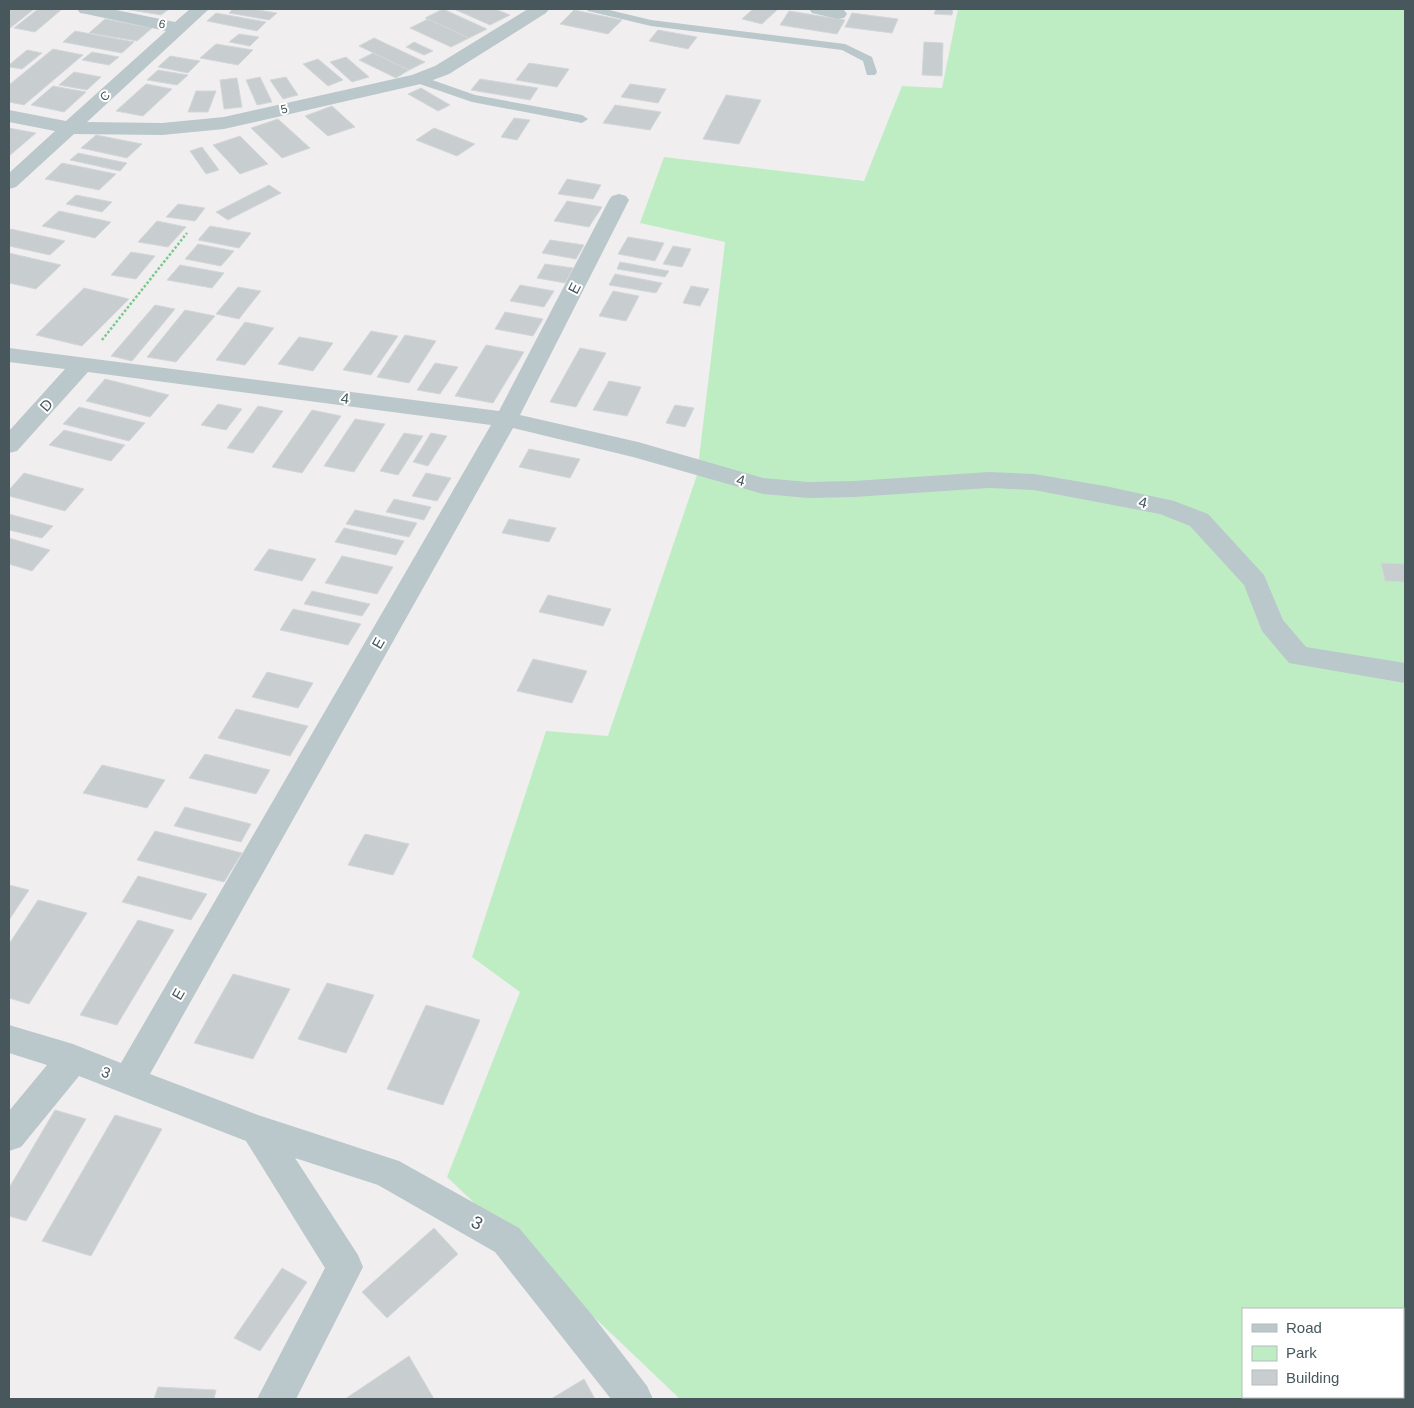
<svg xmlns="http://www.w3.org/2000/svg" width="1414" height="1408" font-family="Arial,sans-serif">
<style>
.green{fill:#beedc4;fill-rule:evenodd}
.building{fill:#c8cdd0;stroke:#d3d7da}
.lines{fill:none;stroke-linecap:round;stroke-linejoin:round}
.path{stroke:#77ca8b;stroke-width:2.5;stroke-dasharray:2.5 2;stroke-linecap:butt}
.service{fill:#bac7cb;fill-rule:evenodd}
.minor{fill:#bac7cb;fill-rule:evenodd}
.labels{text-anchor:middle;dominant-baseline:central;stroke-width:4;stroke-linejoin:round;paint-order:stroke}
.far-street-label{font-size:12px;fill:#47575b;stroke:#fff}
.street-label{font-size:15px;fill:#47575b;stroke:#fff}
.near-street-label{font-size:18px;fill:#47575b;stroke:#fff}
</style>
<rect width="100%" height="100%" fill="#f1eeef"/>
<path class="green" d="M958,9H1405V1399H680L447,1177L520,992L472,957L546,731L608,736L697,475L725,242L640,223L664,157L864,181L902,86L942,88ZM1243,1309H1403V1397H1243Z"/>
<g class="building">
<path d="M9,9H34L9,29Z"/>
<path d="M38,9L61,10L35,32L14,28Z"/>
<path d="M125,9H169L161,15Z"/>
<path d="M233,9H252L277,13L269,20L229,13Z"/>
<path d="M443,9L487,29L469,38L425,18Z"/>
<path d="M454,9H495L510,15L490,25Z"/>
<path d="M753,9H778L762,24L742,19Z"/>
<path d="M936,9H953L952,15L934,14Z"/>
<path d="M574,10L622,20L608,34L560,24Z"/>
<path d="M789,11L845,20L837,34L780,25Z"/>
<path d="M216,13L266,22L257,31L207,21Z"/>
<path d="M852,13L898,19L892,33L845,27Z"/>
<path d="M105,19L152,28L137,41L89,33Z"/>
<path d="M428,19L469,38L451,47L410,28Z"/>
<path d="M658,30L697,37L688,49L649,41Z"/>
<path d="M75,31L134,42L122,53L63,42Z"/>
<path d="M239,34L259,37L250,46L229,42Z"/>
<path d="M374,38L425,62L409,70L359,46Z"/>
<path d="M414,42L433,51L424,55L406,47Z"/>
<path d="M924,42L943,43L942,76L922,75Z"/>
<path d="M216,44L253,50L238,65L200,58Z"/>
<path d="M53,49L83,55L24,105L9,102V85Z"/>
<path d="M27,50L42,53L22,69L9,67V65Z"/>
<path d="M92,52L119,57L109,65L82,60Z"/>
<path d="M373,53L409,70L396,78L359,60Z"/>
<path d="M170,56L200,61L188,73L158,67Z"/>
<path d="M346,57L369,77L352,82L330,62Z"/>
<path d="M318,59L343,80L328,86L303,64Z"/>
<path d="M529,63L569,69L557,87L516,80Z"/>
<path d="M158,70L188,75L177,85L147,80Z"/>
<path d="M74,72L101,77L87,90L59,85Z"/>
<path d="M260,77L272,102L257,105L246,80Z"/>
<path d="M286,77L298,95L283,99L270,80Z"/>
<path d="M237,78L242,107L224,109L220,80Z"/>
<path d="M480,79L538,88L530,100L471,90Z"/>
<path d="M146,84L172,89L143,116L116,111Z"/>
<path d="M630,84L666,89L658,103L621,97Z"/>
<path d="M53,86L86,92L64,112L31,105Z"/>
<path d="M421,88L450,105L438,111L408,94Z"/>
<path d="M196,91H216L208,112H188Z"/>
<path d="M726,95L761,100L739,144L703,139Z"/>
<path d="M615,105L661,112L650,130L603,123Z"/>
<path d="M332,106L355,127L328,136L305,116Z"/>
<path d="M514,118L530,120L517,140L501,137Z"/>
<path d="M278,119L310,148L282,158L251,128Z"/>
<path d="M9,128L36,133L9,156Z"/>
<path d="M434,128L475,144L457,156L416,140Z"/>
<path d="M96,135L142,144L127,158L81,148Z"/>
<path d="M240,136L268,164L240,174L213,145Z"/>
<path d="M202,147L219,170L206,174L190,151Z"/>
<path d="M78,153L127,163L120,171L70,160Z"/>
<path d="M62,163L116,174L99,190L45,179Z"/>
<path d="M567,179L601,185L593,199L558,194Z"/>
<path d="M269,185L281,193L228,220L216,212Z"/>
<path d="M76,195L112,202L102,212L66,204Z"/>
<path d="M567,201L602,207L589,227L554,221Z"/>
<path d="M178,204L205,208L195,221L166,217Z"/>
<path d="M59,211L111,222L95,238L42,226Z"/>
<path d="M157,221L186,227L168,247L138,242Z"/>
<path d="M210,226L251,233L239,248L198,240Z"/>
<path d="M11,229L65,241L50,255L9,246V231Z"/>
<path d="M628,237L664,243L655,261L618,254Z"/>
<path d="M550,240L584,245L576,259L542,253Z"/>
<path d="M198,244L234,251L221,266L185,259Z"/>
<path d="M673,246L691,249L682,267L663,264Z"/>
<path d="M131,252L155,256L136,279L111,275Z"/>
<path d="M9,253L61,265L36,289L9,283Z"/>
<path d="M620,262L669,271L665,277L617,269Z"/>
<path d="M545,264L573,268L565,283L537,278Z"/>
<path d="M180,265L224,273L212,288L167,280Z"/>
<path d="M615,274L662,283L656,293L609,285Z"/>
<path d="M520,285L554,291L544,307L510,301Z"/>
<path d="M691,286L709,289L700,306L683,303Z"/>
<path d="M238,287L261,291L239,319L216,314Z"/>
<path d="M84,288L129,299L82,346L36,335Z"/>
<path d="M613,291L639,296L626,321L599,316Z"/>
<path d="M155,305L175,309L132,361L111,356Z"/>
<path d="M185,310L215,316L176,362L147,357Z"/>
<path d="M505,312L543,319L533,336L495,329Z"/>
<path d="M245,322L274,328L245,365L216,360Z"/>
<path d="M371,331L398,336L371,375L343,370Z"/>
<path d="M405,335L436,341L409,383L377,377Z"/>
<path d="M299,337L333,343L313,371L278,364Z"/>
<path d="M486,345L524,352L493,403L455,396Z"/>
<path d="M580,348L606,353L576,407L550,402Z"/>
<path d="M435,363L458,367L440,394L417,390Z"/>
<path d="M105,379L169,395L150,417L86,401Z"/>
<path d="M609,381L641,387L627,416L593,410Z"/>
<path d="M218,404L242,409L226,430L201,425Z"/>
<path d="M675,405L694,408L685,427L666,423Z"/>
<path d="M258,406L283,411L253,453L227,448Z"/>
<path d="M79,407L145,423L129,441L63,424Z"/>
<path d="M312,410L341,416L302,473L272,467Z"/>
<path d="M355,419L385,424L354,472L324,466Z"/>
<path d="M64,430L125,445L111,461L49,445Z"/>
<path d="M404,433L423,436L398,475L380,471Z"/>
<path d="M431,433L447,436L428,466L413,462Z"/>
<path d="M529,449L580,459L570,478L519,467Z"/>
<path d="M24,473L84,489L65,511L9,496V490Z"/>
<path d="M426,473L451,478L437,501L412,496Z"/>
<path d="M394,499L431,507L424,520L386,512Z"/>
<path d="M355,510L417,523L409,537L346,524Z"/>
<path d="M9,514L53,526L42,538L9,530Z"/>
<path d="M509,519L556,528L549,542L502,533Z"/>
<path d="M344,528L404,541L396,555L335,542Z"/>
<path d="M9,538L50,550L32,571L9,564Z"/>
<path d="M269,549L316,559L302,581L254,570Z"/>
<path d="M342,556L393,567L377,594L325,583Z"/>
<path d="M1381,563L1405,564V582L1385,581Z"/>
<path d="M312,591L370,604L362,616L304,604Z"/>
<path d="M548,595L611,609L603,626L539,612Z"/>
<path d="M293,609L361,624L348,645L280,630Z"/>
<path d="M533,659L587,671L572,703L517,691Z"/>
<path d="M267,672L313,683L298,708L252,697Z"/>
<path d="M236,709L308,726L290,756L218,738Z"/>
<path d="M205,754L270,770L256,794L189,778Z"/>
<path d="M102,765L165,780L147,808L83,793Z"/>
<path d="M185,807L251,824L241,842L174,826Z"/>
<path d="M155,831L242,853L224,882L137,860Z"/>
<path d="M365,834L409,844L393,875L348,865Z"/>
<path d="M138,876L207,894L191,920L122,902Z"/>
<path d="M9,885L29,890L9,920Z"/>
<path d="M38,900L87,913L29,1004L9,998V944Z"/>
<path d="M138,920L174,930L117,1025L80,1015Z"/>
<path d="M233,974L290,989L253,1059L194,1043Z"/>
<path d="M327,983L374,995L346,1053L298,1039Z"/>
<path d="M426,1005L480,1020L443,1105L387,1089Z"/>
<path d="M55,1110L86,1119L26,1221L9,1216V1188Z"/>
<path d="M115,1115L162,1129L91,1256L42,1241Z"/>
<path d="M434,1228L458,1254L387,1318L362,1292Z"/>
<path d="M282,1268L307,1282L260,1351L234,1338Z"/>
<path d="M409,1356L434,1399H345Z"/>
<path d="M584,1379L595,1399H551Z"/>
<path d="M158,1387L216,1390L214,1399H154Z"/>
</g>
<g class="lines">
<path class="path" d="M102,340L187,233"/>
<g class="service">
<path d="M586,9H605L651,20L845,44L872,57L877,72L875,75H867L863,61L842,50L651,26L588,11Z"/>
<path d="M418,75L475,95L582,115L588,119L582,123L472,102L414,82L412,79L414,76Z"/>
</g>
<g class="minor">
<path d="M77,9H111L175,22L190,9H209L87,122L162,123L224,117L412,75L435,66L528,9H549L546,13L449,74L425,83L224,129L162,135L74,134L16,187L9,189V173L55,131L9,122V110L66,121L166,31L86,14L80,13Z"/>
<path d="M809,9L844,10L847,14L844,18L838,19L812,13Z"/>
<path d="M619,194L626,196L629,200L520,415L638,442L763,478L808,482L854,481L989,472L1034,474L1105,486L1174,501L1208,514L1264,575L1283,620L1306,647L1405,663V683L1289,663L1262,631L1244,585L1190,526L1160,514L1034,490L989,488L854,497L808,498L763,494L633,457L513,428L150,1074L258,1115L399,1161L519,1228L593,1316L647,1386L653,1399H611L495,1252L378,1185L295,1158L358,1255L363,1267L296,1399H257L325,1268L246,1141L79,1076L21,1147L9,1151V1111L47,1065L9,1053V1025L73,1044L121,1063L491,425L88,372L17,451L9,453V431L65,369L9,362V348L499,411L609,200L612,196Z"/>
</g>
</g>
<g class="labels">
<g class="far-street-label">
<text transform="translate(162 24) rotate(12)">6</text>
<text transform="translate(105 96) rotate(-43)">C</text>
<text transform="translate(284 109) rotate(-13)">5</text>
</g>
<g class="street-label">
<text transform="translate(574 288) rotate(-63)">E</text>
<text transform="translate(345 398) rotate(7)">4</text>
<text transform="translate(46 405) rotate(-48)">D</text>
<text transform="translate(741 480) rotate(14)">4</text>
<text transform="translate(1143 502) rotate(13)">4</text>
<text transform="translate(378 643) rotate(-60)">E</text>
<text transform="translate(178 994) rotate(-60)">E</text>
<text transform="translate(106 1072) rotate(21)">3</text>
</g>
<g class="near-street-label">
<text transform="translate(477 1223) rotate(29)">3</text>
</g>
</g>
<rect width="1414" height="1408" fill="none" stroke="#47575b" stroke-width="20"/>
<rect x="1242" y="1308" width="162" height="90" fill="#ffffff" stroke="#b5bcbd"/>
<rect x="1252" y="1324" width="25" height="8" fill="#bac7cb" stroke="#b5bcbd"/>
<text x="1286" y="1333" font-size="15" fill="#47575b">Road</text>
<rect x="1252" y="1346" width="25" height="15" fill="#beedc4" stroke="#b5bcbd"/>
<text x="1286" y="1358" font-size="15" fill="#47575b">Park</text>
<rect x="1252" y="1370" width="25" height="15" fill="#c8cdd0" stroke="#b5bcbd"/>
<text x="1286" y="1383" font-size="15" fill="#47575b">Building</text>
</svg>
